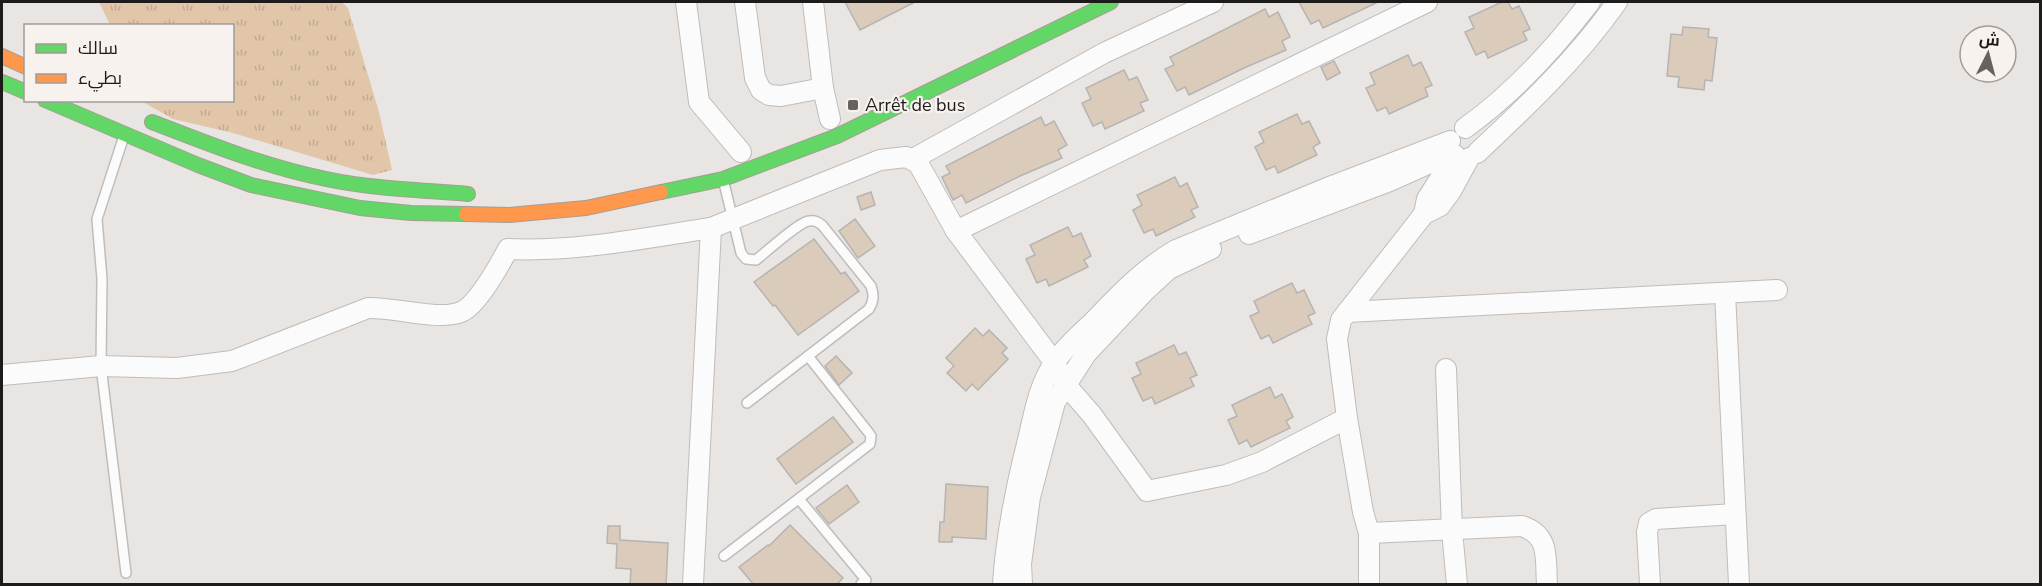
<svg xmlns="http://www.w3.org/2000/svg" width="2042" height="586" font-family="'Nunito Sans',Cairo,sans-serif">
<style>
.grass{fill:url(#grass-tufts)}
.building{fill:#dacbbb;stroke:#b5b4b2;stroke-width:1.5}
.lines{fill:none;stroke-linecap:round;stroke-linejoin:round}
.lane-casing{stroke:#bfbdbb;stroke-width:12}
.street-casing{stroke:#bfbdbb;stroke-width:22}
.fast-casing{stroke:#a79d92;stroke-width:16}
.slow-casing{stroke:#a79d92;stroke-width:16}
.lane{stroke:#fcfbfb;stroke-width:9}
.street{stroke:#fcfbfb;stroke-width:20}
.fast{stroke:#63d668;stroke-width:14}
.slow{stroke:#ff974d;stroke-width:14}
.poi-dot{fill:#656260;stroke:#f7f2ee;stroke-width:2}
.labels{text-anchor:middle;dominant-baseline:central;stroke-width:4.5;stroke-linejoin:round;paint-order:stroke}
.poi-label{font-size:18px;fill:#1e1c1a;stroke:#f7f2ee;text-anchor:start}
</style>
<defs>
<pattern id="grass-tufts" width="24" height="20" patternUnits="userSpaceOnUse" patternTransform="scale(1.5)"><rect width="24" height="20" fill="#e1c6a9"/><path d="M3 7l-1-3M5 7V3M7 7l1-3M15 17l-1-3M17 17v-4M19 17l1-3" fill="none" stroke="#c1aa91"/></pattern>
</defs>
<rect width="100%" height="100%" fill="#e8e5e3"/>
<path class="grass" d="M99,2H342L348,8L379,112L392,170L373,175L233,133L173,119L143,102L142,101L232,100V26L110,25Z"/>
<g class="building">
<path d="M845,2H915L860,30Z"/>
<path d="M1299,2H1378L1323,28L1319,20L1311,24Z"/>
<path d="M1502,2H1508L1512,9L1519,6L1530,29L1523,32L1527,40L1488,58L1485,51L1476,55L1465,32L1474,28L1469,17Z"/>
<path d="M1265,9L1269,17L1278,12L1290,37L1282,41L1286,50L1244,68L1189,95L1185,87L1177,91L1165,69L1174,65L1170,57Z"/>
<path d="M1683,27L1709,29L1708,37L1717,38L1712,81L1705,80L1704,90L1678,87L1679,77L1667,76L1671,34L1682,35Z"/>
<path d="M1408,55L1413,66L1421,62L1432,85L1425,88L1428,96L1389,114L1386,107L1377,111L1366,88L1375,84L1370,73Z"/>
<path d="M1334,61L1340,73L1327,80L1321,67Z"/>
<path d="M1124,70L1129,80L1137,77L1148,100L1140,103L1144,111L1105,129L1102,122L1093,126L1082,103L1091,99L1086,88Z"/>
<path d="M1297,114L1302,124L1309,121L1320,143L1313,147L1317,155L1278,173L1275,166L1266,170L1255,147L1264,142L1259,132Z"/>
<path d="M1041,117L1045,126L1054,121L1067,145L1058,150L1062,158L1020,176L966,203L962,195L953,200L942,177L950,173L946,166Z"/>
<path d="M1175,177L1180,187L1187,183L1198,207L1191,210L1195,217L1156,236L1153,229L1144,233L1133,210L1142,205L1137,195Z"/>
<path d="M871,192L875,205L861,210L857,197Z"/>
<path d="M855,219L875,246L858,258L839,231Z"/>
<path d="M1068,227L1073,237L1081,233L1091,256L1084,260L1088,267L1049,286L1046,279L1037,283L1026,259L1035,255L1030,245Z"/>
<path d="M814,239L841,274L845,272L859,291L798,335L775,305L773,306L754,282Z"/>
<path d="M1292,283L1297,293L1304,290L1315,313L1308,316L1312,324L1273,343L1269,335L1261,339L1250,316L1259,312L1254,301Z"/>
<path d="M975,328L983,336L989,330L1007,348L1002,353L1008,359L978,390L972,384L966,391L947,373L954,366L946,358Z"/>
<path d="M1174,345L1179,355L1186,352L1197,375L1190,378L1194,386L1155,404L1152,397L1143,401L1132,378L1141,374L1136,363Z"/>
<path d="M836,356L852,373L839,385L825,366Z"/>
<path d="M1270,387L1275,398L1282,394L1293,417L1286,421L1290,428L1251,447L1247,440L1239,444L1228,420L1237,416L1232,405Z"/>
<path d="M833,417L853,442L796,484L777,459Z"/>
<path d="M946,484L988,487L986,539L952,537V542H939L940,522H944Z"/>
<path d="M847,485L859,502L829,524L816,508Z"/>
<path d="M790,525L843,578L836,585H754L739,567L768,545L769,546Z"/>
<path d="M608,526H620V540L668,543L666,585H630L631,569L616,568L617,544L607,543Z"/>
</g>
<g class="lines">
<defs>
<g id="lane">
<path d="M123,139L97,219L102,279L101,366L126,573"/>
<path d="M724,183L741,253L746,259L756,260C766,252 799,222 809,221C815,220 818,222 822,225L871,286C874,295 874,301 869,309L747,403"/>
<path d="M799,499L866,580L861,584"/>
<path d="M724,556L870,444L871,436L869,433L808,356"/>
</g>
<g id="street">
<path d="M686,2L699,102L741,152"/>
<path d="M745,2L755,78L761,90L769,95L781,96L823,88"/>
<path d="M813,2L823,88L830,119"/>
<path d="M1465,128C1513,94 1554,49 1590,2"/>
<path d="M1477,153C1528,105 1577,59 1617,2"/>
<path d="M1469,158L1451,191L1440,206L1424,214L1341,320L1337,339L1347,418L1363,512L1369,533L1522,526C1551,536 1545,559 1547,584"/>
<path d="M913,159L1104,53L1213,2"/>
<path d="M1424,214L1427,199L1455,155"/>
<path d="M956,231L1427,2"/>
<path d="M1249,234L1390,181L1450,154"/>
<path d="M1725,293L1739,584"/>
<path d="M1347,312L1777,290"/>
<path d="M1446,369L1452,531L1457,584"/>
<path d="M2,375L101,366L177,368L232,361L368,308C395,307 438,321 461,312C477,306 500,264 508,249C576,252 644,238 711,228"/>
<path d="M693,584L711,228L880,160L906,157L918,163L956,231L1054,362L1066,385L1092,415L1147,491L1226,475L1262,462L1347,418"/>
<path d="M1003,584C1006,536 1016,487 1028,440C1034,414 1039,384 1055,362C1065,347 1080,334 1093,322C1119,295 1143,269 1176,250L1332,186L1450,141"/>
<path d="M1022,584L1021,564L1030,497L1055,402L1086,354L1145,291L1169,269L1211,249"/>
<path d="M1369,584V533"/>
<path d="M1650,584L1647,532L1649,523L1656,519L1735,514"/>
</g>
<g id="fast">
<path d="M2,82L26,92"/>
<path d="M45,100L198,165L251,185L360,208L411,213L466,214"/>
<path d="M152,122C209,144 266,167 326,179C373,189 421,190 468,194"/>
<path d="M661,192L723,179L837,136L1111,2"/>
</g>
<g id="slow">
<path d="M2,56L26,67"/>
<path d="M466,214L509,215L586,208L661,192"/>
</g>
</defs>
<use href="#lane" class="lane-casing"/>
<use href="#street" class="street-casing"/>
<use href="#fast" class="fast-casing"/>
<use href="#slow" class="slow-casing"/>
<use href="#lane" class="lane"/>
<use href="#street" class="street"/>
<use href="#fast" class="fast"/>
<use href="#slow" class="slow"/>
</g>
<rect class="poi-dot" x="847" y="99" width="12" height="12" rx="3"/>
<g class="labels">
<g class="poi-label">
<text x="865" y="105">Arrêt de bus</text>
</g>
</g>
<rect width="2042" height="586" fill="none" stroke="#1e1c1a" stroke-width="6"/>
<rect x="24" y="24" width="210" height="78" fill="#f7f2ee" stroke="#a09c99" stroke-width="1.5"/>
<rect x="36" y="44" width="30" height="9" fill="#63d668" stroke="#a09c99" stroke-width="1.5"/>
<text x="78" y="54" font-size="18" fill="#1e1c1a">سالك</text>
<rect x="36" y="74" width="30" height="9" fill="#ff974d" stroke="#a09c99" stroke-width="1.5"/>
<text x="78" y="84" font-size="18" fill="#1e1c1a">بطيء</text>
<g transform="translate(1988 54) rotate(6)"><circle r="28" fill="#f7f2ee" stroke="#a09c99" stroke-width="1.5"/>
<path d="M0-4.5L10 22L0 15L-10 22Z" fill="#656260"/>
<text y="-9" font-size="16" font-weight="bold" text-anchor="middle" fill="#1e1c1a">ش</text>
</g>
</svg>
